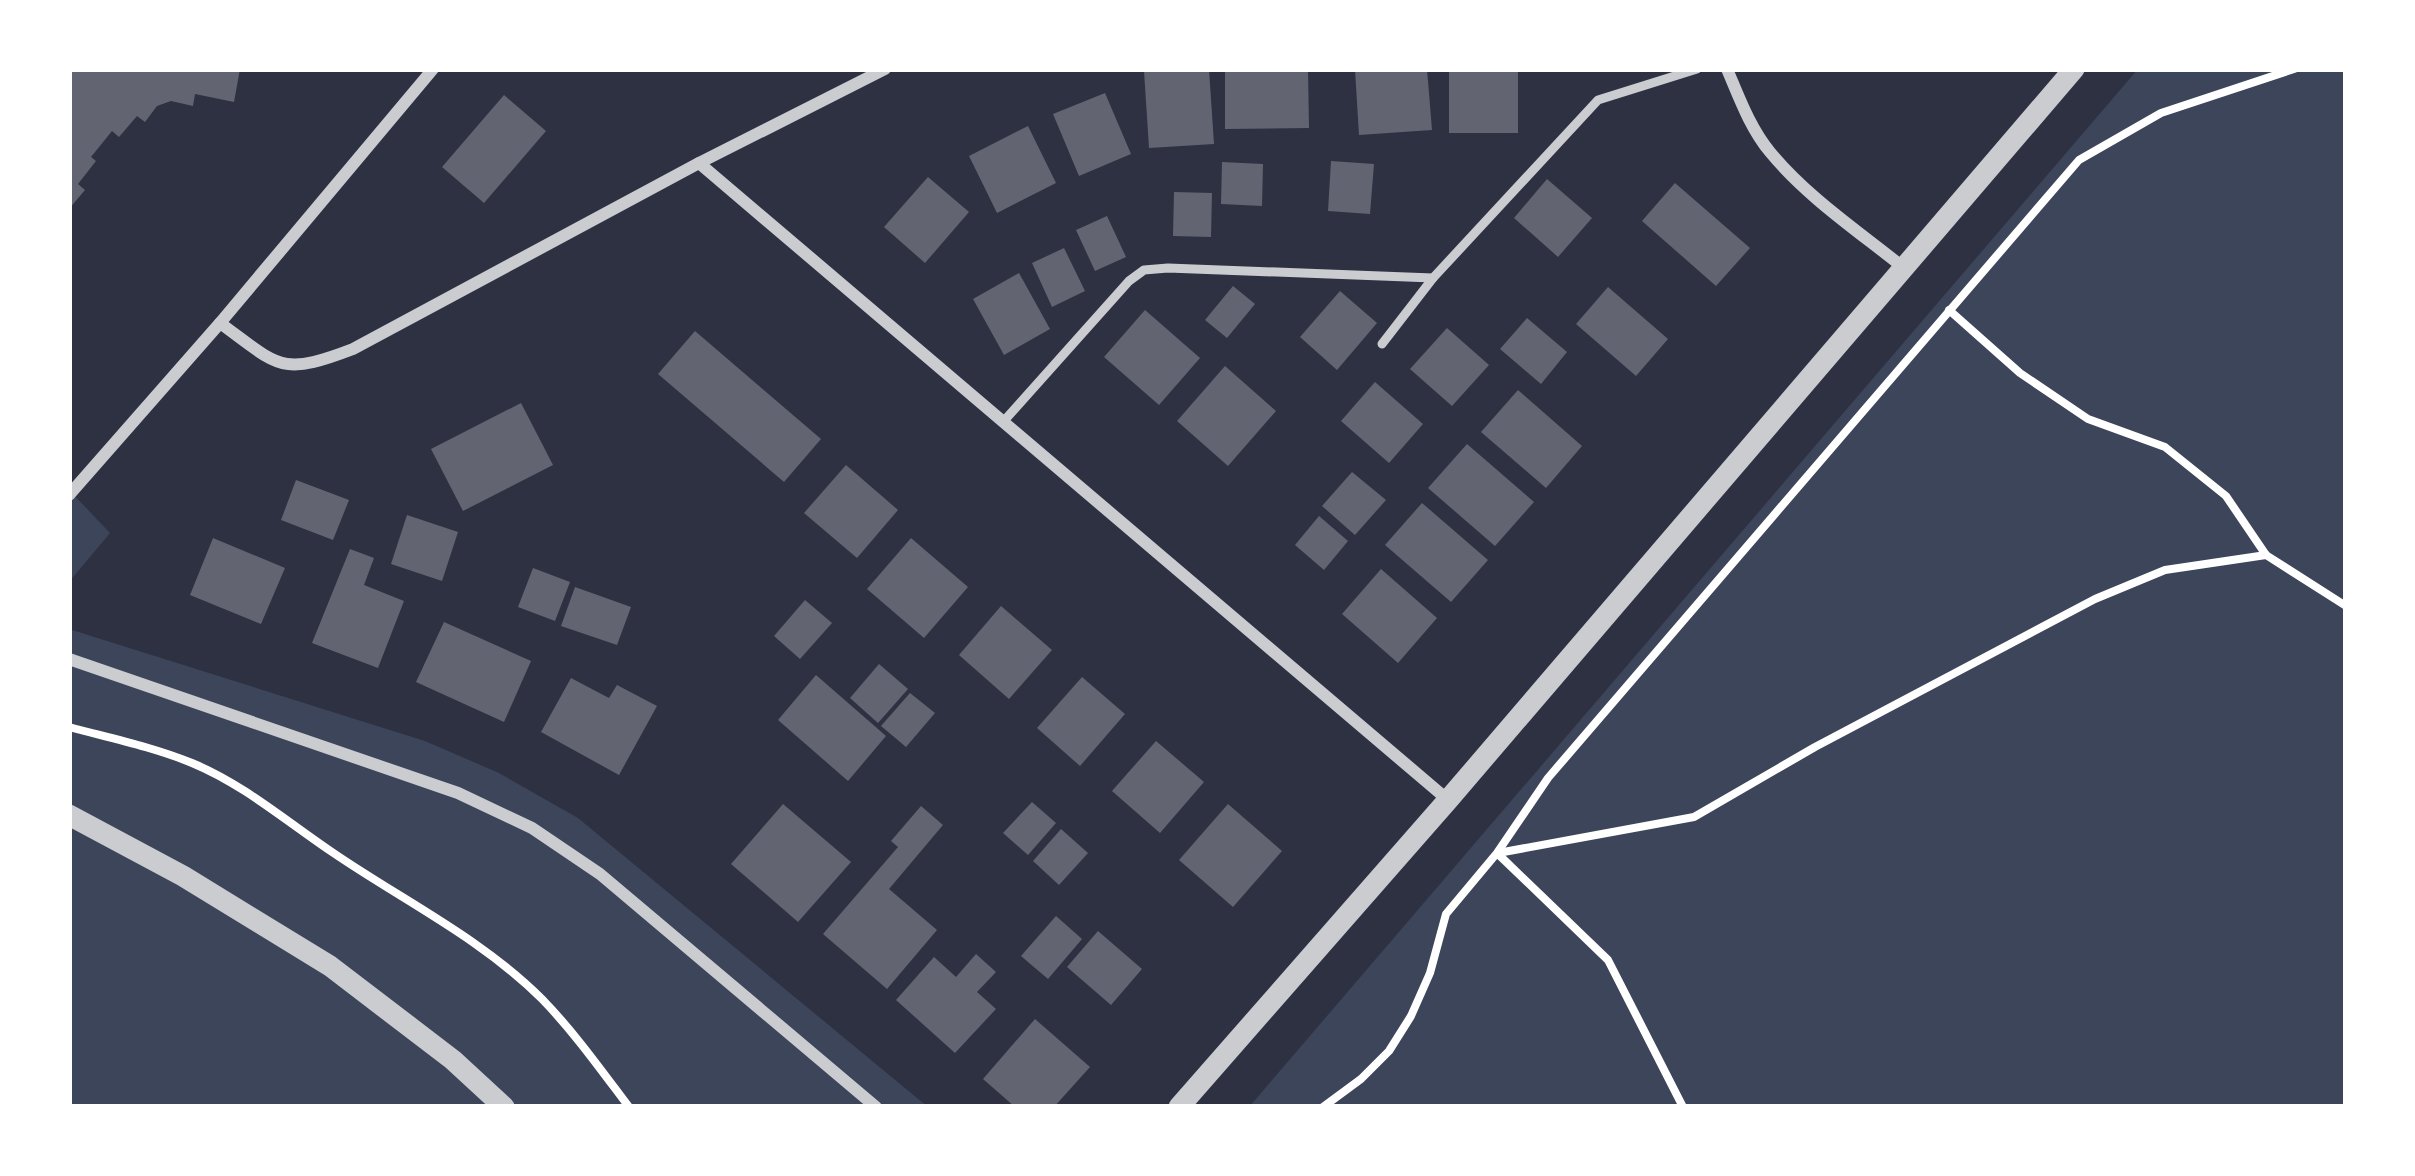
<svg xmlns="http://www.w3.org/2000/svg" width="2415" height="1176" font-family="'Space Grotesk',sans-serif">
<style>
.green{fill:#3c4559}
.building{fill:#626471}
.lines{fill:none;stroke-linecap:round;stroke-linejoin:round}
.path{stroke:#fff;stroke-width:8}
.service{stroke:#caccd0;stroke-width:9}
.minor{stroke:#caccd0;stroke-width:12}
.tertiary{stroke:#caccd0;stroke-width:21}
</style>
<rect width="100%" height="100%" fill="#2d3142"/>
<g class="green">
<path d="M2138,69H2346V1107H1249Z"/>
<path d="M69,490L110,533L69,582Z"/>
<path d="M69,629L425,741L499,773L578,818L928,1107H69Z"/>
</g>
<g class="building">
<path d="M69,69H240L234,102L195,94L193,106L171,101L157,106L145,122L137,116L119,137L112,131L91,157L96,161L78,184L85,190L69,209Z"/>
<path d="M1209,69L1214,144L1149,148L1144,71Z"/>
<path d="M1225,69H1308L1309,128L1225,129Z"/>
<path d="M1375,69H1427L1432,130L1359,135L1355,70Z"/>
<rect x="1449" y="69" width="69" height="64"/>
<path d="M1105,93L1131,154L1079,176L1053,114Z"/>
<path d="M504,95L546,131L484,203L442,167Z"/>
<path d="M1028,126L1056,183L997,213L969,156Z"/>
<path d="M1331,161L1374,164L1370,214L1328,211Z"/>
<path d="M1222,162L1263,164L1262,206L1221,204Z"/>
<path d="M928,177L969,212L925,263L884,227Z"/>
<path d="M1547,179L1592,218L1558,257L1514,218Z"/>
<path d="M1675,183L1750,248L1716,286L1642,221Z"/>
<path d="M1174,192L1212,193L1211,237L1173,236Z"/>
<path d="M1107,216L1126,257L1095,271L1076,230Z"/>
<path d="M1064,248L1085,291L1052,307L1032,263Z"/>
<path d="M1019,273L1050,329L1004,355L973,299Z"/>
<path d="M1233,286L1255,304L1227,338L1205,320Z"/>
<path d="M1608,287L1668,339L1636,376L1576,324Z"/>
<path d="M1340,291L1377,323L1337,370L1300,337Z"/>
<path d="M1145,310L1200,358L1159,405L1104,357Z"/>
<path d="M1527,318L1567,352L1541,384L1500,349Z"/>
<path d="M1447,328L1489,365L1452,406L1410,369Z"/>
<path d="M695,331L821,439L784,482L658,374Z"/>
<path d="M1225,366L1276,411L1228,466L1177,421Z"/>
<path d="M1375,382L1423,424L1389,463L1341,421Z"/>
<path d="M1518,390L1582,446L1546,488L1481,432Z"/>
<path d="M521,403L553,465L463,511L431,449Z"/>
<path d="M1467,444L1534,502L1495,546L1428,488Z"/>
<path d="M846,465L898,510L857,558L804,513Z"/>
<path d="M1352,472L1386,500L1355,535L1322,506Z"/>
<path d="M296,480L349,500L333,540L281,520Z"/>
<path d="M1422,503L1488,560L1451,602L1385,545Z"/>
<path d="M407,515L458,532L442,581L391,564Z"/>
<path d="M1319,516L1348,541L1324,570L1295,545Z"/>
<path d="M213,538L285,568L261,624L190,595Z"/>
<path d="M911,538L968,587L924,638L867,589Z"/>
<path d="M350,549L374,558L364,585L404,601L378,668L312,643Z"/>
<path d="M533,568L570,582L555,621L518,607Z"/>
<path d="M1381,569L1437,618L1398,663L1342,614Z"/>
<path d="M575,587L631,607L617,645L561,626Z"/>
<path d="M805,600L832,623L800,659L774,636Z"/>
<path d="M1001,606L1052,650L1009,699L959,655Z"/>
<path d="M444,622L531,661L504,722L416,682Z"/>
<path d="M879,664L908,689L878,723L850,698Z"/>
<path d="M816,675L886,736L848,781L778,720Z"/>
<path d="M1082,677L1125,714L1080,766L1037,728Z"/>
<path d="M571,678L609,698L617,685L657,706L619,775L541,732Z"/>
<path d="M910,693L935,713L906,747L881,726Z"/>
<path d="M1156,741L1204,782L1160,833L1112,791Z"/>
<path d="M1032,802L1056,823L1028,855L1003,833Z"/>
<path d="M783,804L851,862L798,922L731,864Z"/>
<path d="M1228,804L1282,851L1233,907L1179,860Z"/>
<path d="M921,806L943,825L889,889L937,930L887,989L823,934L898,847L891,841Z"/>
<path d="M1061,829L1088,853L1059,885L1033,861Z"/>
<path d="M1056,916L1082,939L1048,979L1021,956Z"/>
<path d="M1098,931L1142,969L1111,1005L1067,967Z"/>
<path d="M976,954L996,972L977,992L996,1009L955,1053L896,1000L934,957L956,977Z"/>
<path d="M1035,1019L1090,1067L1054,1107H1015L983,1079Z"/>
</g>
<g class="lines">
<g class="path">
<path d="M1949,310L2020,373L2088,419L2165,447L2226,496L2266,555L2346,606"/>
<path d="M69,727C110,738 153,747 192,763C243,784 286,821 332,852C402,900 481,938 542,999C574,1032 601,1070 629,1107"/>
<path d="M1498,853L1694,817L1815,747L2095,599L2165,570L2266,555"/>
<path d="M1498,854L1608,960L1683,1107"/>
<path d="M1323,1107L1361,1079L1389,1051L1411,1016L1430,973L1446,914L1497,853L1548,778L2079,160L2161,113L2294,69"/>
</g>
<g class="service">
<path d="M1382,344L1433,278L1598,100L1697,69"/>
<path d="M1003,422L1129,281L1144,270L1168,268L1433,278"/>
</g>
<g class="minor">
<path d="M1727,69C1739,97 1750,128 1770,152C1807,197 1858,231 1904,268"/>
<path d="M699,163L1448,800"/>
<path d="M220,323C279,366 280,377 353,349L699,163L885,69"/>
<path d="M69,495L220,323L433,69"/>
<path d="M69,659L458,793L532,828L600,874L876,1107"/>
</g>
<g class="tertiary">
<path d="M69,815L183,876L330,966L453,1060L504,1107"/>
<path d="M1179,1107L1448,800L2074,69"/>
</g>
</g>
<rect width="2415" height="1176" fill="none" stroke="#ffffff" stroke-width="144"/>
</svg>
